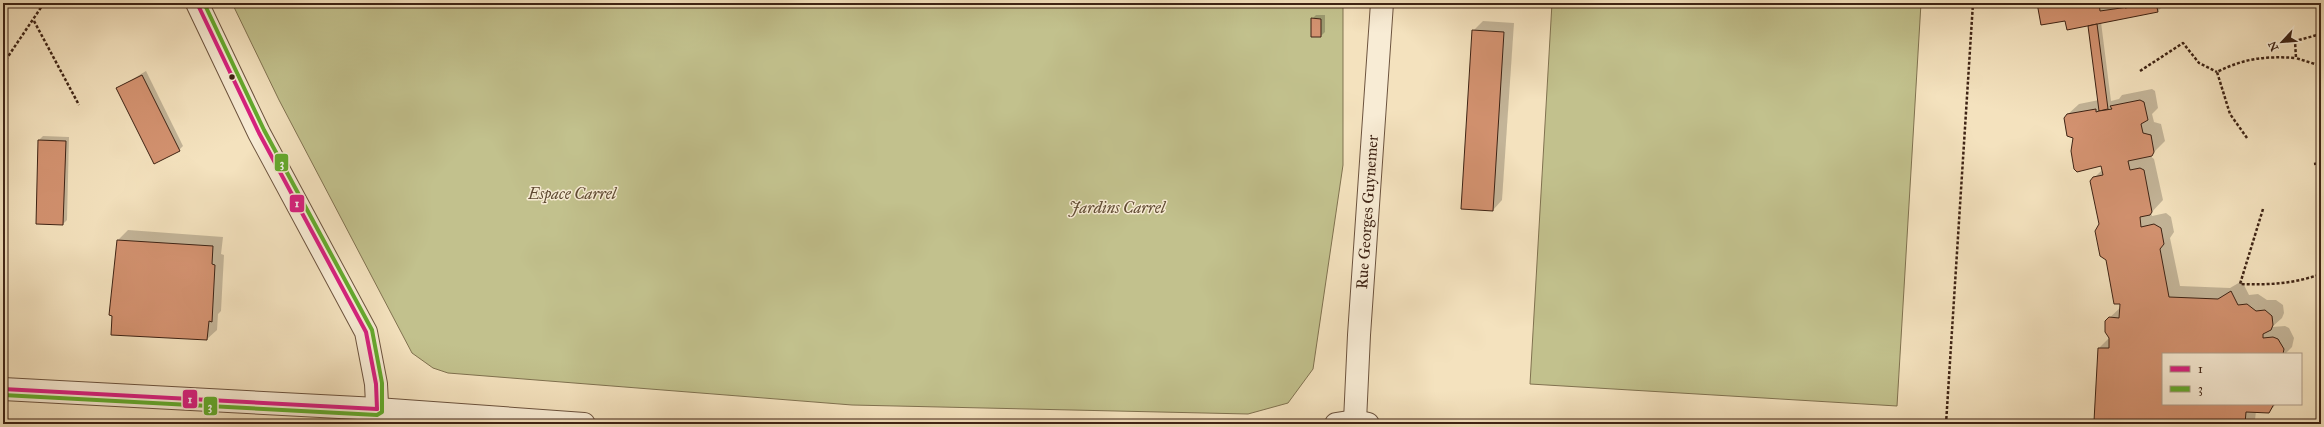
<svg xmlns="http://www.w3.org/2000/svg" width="2324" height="427" font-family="'IM FELL Great Primer',serif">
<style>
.green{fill:#c2c18d;stroke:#807250}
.shadow{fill:#0003}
.building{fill:#d39270;stroke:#3e2314}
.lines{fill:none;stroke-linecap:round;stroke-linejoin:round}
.minor-casing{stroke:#6c533e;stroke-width:24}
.path{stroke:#3e2314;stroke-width:2.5;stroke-dasharray:3 2;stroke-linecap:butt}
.minor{stroke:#f8ecd5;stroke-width:22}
.bus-1-casing{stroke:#f8ecd5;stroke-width:7}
.bus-2-casing{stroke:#f8ecd5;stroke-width:7}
.bus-1{stroke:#d82080;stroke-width:4}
.bus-2{stroke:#63ac2d;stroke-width:4}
.bus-dot{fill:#3e2314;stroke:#f8ecd5;stroke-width:1.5}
.labels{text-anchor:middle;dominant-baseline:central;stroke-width:3;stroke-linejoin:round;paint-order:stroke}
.park-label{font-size:16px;font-style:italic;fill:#5f4a32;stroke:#f8ecd5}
.street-label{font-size:16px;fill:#3e2314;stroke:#f8ecd5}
.line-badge{stroke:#f8ecd5;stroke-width:1.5}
.badge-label{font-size:11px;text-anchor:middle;font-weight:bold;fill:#fff}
</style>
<rect width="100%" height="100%" fill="#f4e2be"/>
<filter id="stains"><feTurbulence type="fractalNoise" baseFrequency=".005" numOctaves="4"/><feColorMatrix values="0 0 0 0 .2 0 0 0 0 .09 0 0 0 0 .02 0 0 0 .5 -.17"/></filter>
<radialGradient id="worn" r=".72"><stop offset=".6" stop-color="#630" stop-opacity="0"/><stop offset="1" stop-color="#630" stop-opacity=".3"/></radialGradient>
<g class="green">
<path d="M232,3H1343V165L1313,369L1288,403L1248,414L852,405L448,373L433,368L412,353L279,100Z"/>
<path d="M1552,3H1921L1897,406L1530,384Z"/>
</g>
<g class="shadow">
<path d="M2038,3H2166L2158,11L2101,22L2111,101L2119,99L2122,95L2152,89L2155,91L2158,108L2152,114L2154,122L2161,124L2165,141L2150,156L2154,159L2163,200L2151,213L2152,216L2166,213L2171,217L2174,232L2170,238L2180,286L2230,288L2242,281L2249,295L2258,294L2267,300H2276L2283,305L2284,313L2282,318L2272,327L2285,326L2289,328L2294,338L2292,347L2285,354H2163V404H2276L2269,412L2256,411L2255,420L2252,424H2096L2099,348L2110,337L2106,321L2121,307L2100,224L2094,178L2103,169L2102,165L2074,138L2067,115L2079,104L2099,100L2088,25L2066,19Z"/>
<path d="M1316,15H1325V32L1321,36L1312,19Z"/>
<path d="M1483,21L1514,23L1502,200L1493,210L1473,31Z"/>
<path d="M146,71L183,146L179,150L118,88Z"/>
<path d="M43,136L69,137L67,220L63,224L39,140Z"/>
<path d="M128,230L223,237L221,254L224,255L221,311L218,314L217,330L207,339L118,240Z"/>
</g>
<g class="building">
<path d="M2037,3H2099L2100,11L2156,3L2158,12L2067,30L2065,21L2041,25Z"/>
<path d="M2124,3H2152L2125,8Z"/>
<path d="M1311,18L1321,19V37H1311Z"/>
<path d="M2097,24L2108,109L2099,111L2088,26Z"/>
<path d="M1472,30L1504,32L1493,211L1461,209Z"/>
<path d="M142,75L180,151L154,164L116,88Z"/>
<path d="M2140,100L2144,102L2148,120L2141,124L2143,133L2151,135L2154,152L2152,156L2128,161L2130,170L2140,168L2144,170L2152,212L2150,215L2140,217L2141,227L2154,224L2161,228L2164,244L2160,249L2169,297L2218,299L2231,291L2238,305L2247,304L2256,311L2265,310L2272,316L2273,325L2271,330L2263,334V338L2273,337L2278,339L2284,349L2283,354H2163V404H2274L2269,413L2246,412L2245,424H2095L2094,421L2098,348H2109V338L2105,332V321L2109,317L2119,318L2120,304H2114L2106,260L2100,256L2095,231L2099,224L2090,181L2093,177L2103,175L2101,166L2077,172L2074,169L2071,151L2073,138L2067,136L2064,118L2067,114L2096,109V112L2099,111L2112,109L2110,106Z"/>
<path d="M38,140L66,141L63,225L36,224Z"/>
<path d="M117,240L213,246L212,264L215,265L212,322L209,321L207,340L111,335L112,316L109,315Z"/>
</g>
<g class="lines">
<defs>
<g id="minor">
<path d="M197,3L259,133L366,332L376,384L378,424"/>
<path d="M3,389L377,409L584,424"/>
<path d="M1355,421L1359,335L1382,3"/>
<path d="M1336,424L1355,421L1368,424"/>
</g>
</defs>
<use href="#minor" class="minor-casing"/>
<g class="path">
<path d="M34,21L79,105"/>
<path d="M2321,34L2295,41L2296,58L2321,66"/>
<path d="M3,64L44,3"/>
<path d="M2140,71L2183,43L2199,63L2217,72"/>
<path d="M2247,138L2230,114L2217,72C2245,58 2265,56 2296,58"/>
<path d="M2314,164L2321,163"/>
<path d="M2263,209L2240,284C2269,285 2293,284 2321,274"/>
<path d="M1946,424L1973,3"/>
</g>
<use href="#minor" class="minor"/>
<defs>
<g id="bus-1">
<path d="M197,3L259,133L366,332L376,384L377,409"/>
<path d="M3,389L377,409"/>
</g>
<path id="bus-2" d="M3,395L377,415L382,412V383L372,330L264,130L204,3"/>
</defs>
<use href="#bus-1" class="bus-1-casing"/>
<use href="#bus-2" class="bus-2-casing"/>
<use href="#bus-1" class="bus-1"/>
<use href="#bus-2" class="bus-2"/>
</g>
<circle class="bus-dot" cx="232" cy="77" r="3.5"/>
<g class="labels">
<g class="park-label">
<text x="572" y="193">Espace Carrel</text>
<text x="1117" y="207">Jardins Carrel</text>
</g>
<g class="street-label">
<text transform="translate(1367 212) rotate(-86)">Rue Georges Guynemer</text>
</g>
</g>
<g class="line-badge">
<rect x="274" y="153" width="15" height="19" rx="4" fill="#63ac2d"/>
<rect x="289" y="194" width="16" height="19" rx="4" fill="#d82080"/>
<rect x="182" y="389" width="16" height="20" rx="4" fill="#d82080"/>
<rect x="203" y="396" width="15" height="20" rx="4" fill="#63ac2d"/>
</g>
<g class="badge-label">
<text x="282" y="167">3</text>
<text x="297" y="207">1</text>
<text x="190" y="403">1</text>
<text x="210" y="410">3</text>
</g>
<rect width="2324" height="427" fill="none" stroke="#f4e2be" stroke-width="16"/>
<rect x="4" y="4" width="2316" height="419" fill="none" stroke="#3e2314" stroke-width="2"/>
<rect x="8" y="8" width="2308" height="411" fill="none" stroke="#3e2314"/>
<rect x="2162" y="353" width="140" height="52" fill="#f8ecd5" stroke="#ae9c88"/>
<rect x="2170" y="366" width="20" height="6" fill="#d82080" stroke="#ae9c88"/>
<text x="2198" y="373" font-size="12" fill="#3e2314">1</text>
<rect x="2170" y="386" width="20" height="6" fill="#63ac2d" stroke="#ae9c88"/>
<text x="2198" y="393" font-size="12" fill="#3e2314">3</text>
<g transform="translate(2282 42) rotate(244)" stroke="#f8ecd5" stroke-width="3" paint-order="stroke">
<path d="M0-3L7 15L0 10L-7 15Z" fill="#3e2314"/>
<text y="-6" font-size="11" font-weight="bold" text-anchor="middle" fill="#3e2314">N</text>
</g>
<rect width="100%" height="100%" filter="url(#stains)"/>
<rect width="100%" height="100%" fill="url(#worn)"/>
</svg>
